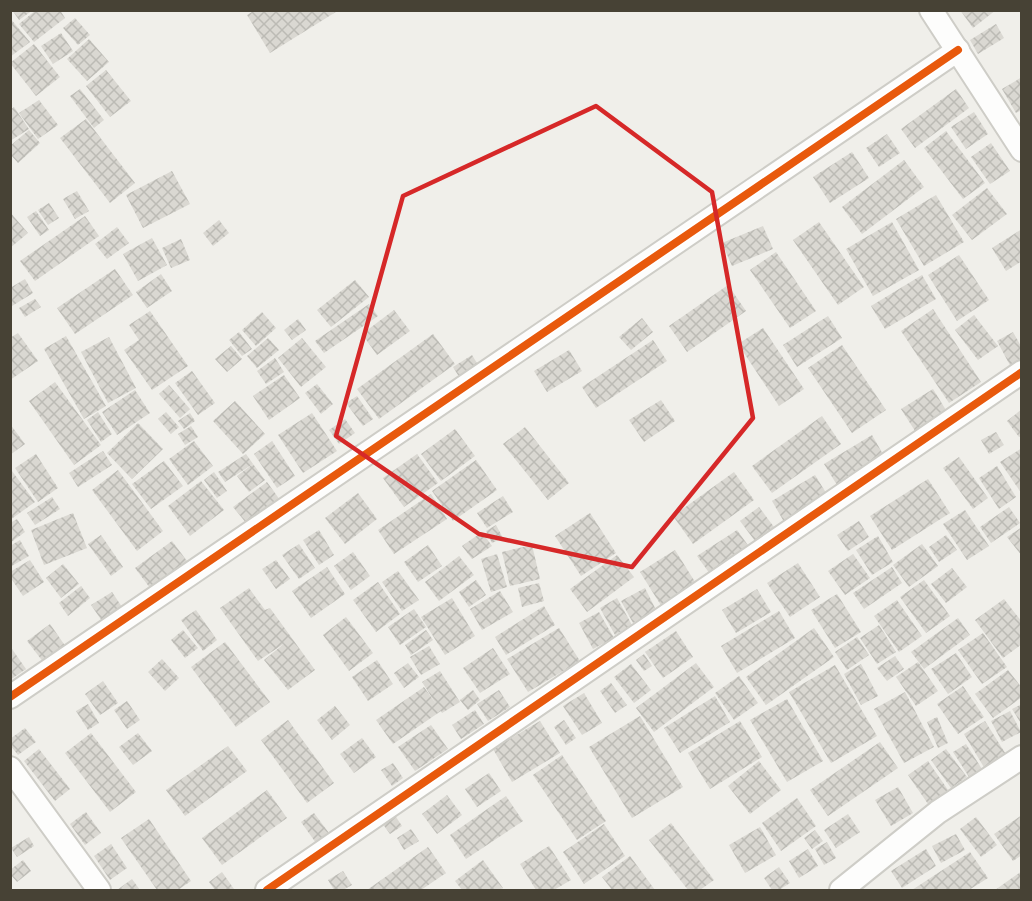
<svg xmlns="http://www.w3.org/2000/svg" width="1032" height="901" font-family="Helvetica,sans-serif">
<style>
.building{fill:url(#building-cross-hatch)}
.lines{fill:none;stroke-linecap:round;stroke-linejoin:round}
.minor-casing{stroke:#cecdc7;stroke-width:26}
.minor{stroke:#fdfdfc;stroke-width:22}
.cycleway-casing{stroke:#fff;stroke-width:11}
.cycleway{stroke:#e8590c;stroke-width:8}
.marked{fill:none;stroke:#d62828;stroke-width:4.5;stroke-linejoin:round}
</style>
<defs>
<pattern id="building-cross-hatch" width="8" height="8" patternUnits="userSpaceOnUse" patternTransform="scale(1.5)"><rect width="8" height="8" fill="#dad8d2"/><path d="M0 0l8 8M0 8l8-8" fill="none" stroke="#bcbbb5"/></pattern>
</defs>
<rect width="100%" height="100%" fill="#f0efea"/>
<g class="building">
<path d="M12,10H33L19,20Z"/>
<path d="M36,10H60L65,18L34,42L19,24Z"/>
<path d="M255,10H339L270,53L247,15Z"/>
<path d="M960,10H996L973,28Z"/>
<path d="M10,18L30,42L10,57Z"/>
<path d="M75,18L90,35L78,45L63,28Z"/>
<path d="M996,24L1004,38L978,54L970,40Z"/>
<path d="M61,33L73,51L53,64L41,46Z"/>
<path d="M89,39L109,62L87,81L67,59Z"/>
<path d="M34,44L60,77L36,96L10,63Z"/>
<path d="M106,70L131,101L110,117L86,86Z"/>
<path d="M1022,77V110L1016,113L1002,89Z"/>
<path d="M80,89L104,120L94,128L70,96Z"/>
<path d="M956,89L969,108L915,148L901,129Z"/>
<path d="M39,100L58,125L38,139L19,113Z"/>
<path d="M14,107L29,129L10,141V110Z"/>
<path d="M974,112L988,134L966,149L951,127Z"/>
<path d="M86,119L135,183L110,203L60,138Z"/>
<path d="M29,130L40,143L18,163L10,154V146Z"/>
<path d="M946,131L985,183L963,199L924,148Z"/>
<path d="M887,134L900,153L879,167L866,148Z"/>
<path d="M991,143L1010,171L990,184L971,157Z"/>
<path d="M852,152L869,178L830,203L813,177Z"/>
<path d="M904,160L924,187L862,234L842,207Z"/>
<path d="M172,171L190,204L143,228L126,195Z"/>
<path d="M987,188L1007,214L972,240L952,215Z"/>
<path d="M77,191L89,211L75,219L63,199Z"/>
<path d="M936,195L964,242L924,266L896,219Z"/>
<path d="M49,203L59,218L48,225L38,210Z"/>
<path d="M36,211L49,230L40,236L27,217Z"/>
<path d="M10,212L28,233L10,248Z"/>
<path d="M85,216L99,236L35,281L20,261Z"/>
<path d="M219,220L229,233L213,246L203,233Z"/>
<path d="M819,222L864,287L838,305L793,240Z"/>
<path d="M892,222L919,270L873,296L846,249Z"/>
<path d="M763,226L773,249L732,266L722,243Z"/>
<path d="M117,227L129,243L107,259L95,244Z"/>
<path d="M1022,229V261L1006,271L992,248Z"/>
<path d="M152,238L167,265L138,281L123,254Z"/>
<path d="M181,239L190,260L171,268L162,248Z"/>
<path d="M776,252L816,311L790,328L750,270Z"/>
<path d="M959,255L989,300L957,321L928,275Z"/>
<path d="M115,269L133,295L75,334L57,308Z"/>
<path d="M161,274L172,291L147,308L136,292Z"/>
<path d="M922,275L936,299L885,329L871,306Z"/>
<path d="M25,279L33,293L12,306L10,288Z"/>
<path d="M355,280L369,297L331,327L317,310Z"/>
<path d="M728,285L746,311L687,352L669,326Z"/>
<path d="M35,299L41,307L25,317L19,308Z"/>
<path d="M369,304L378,316L324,353L315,341Z"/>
<path d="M933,309L981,382L949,403L901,331Z"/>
<path d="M394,310L410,331L377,355L362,334Z"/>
<path d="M150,311L188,366L152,390L124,350L139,340L129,325Z"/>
<path d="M262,312L276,328L256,346L242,330Z"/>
<path d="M974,315L998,346L978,360L955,330Z"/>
<path d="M828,316L842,338L797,367L783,345Z"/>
<path d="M642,318L653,332L631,350L619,337Z"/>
<path d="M298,319L306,330L292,340L284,330Z"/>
<path d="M763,328L804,389L779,406L738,344Z"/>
<path d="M239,332L252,349L242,356L229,340Z"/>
<path d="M1013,332L1022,348V364L1012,369L997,341Z"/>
<path d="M18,333L38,361L10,380V338Z"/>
<path d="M433,334L455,364L379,419L357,389Z"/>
<path d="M66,336L106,406L84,419L44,349Z"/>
<path d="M109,337L136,388L108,403L81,352Z"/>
<path d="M268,338L279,350L257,368L247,356Z"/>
<path d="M302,338L326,367L301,387L278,358Z"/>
<path d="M653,340L667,361L596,408L582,387Z"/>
<path d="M842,345L886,410L852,433L808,368Z"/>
<path d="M231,346L242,359L227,372L215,359Z"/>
<path d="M569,350L582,371L547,392L534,371Z"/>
<path d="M472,355L480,368L461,380L453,367Z"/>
<path d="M275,358L284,372L266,384L257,371Z"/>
<path d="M192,371L215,403L198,415L175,383Z"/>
<path d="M284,375L300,398L269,420L253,396Z"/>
<path d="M55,382L101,445L74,465L29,401Z"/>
<path d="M317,384L333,404L321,414L305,393Z"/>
<path d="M169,385L190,409L180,418L159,394Z"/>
<path d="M933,389L949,415L917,434L901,409Z"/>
<path d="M135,390L150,413L117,435L102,412Z"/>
<path d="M357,396L373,419L363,426L346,403Z"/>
<path d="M661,400L675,421L644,442L629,420Z"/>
<path d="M235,401L265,434L243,454L213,421Z"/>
<path d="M1022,409V436L1019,437L1007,421Z"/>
<path d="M98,412L112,434L101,442L87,420Z"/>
<path d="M166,412L179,427L171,434L158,419Z"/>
<path d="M190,413L195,421L184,429L178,421Z"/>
<path d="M312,413L337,451L303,473L278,435Z"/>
<path d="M822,416L841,444L772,493L752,466Z"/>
<path d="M345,419L355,433L339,444L329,430Z"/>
<path d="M138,423L163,449L132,479L107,453Z"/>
<path d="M10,424L25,444L10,455Z"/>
<path d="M191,426L198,437L185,445L178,434Z"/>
<path d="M525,427L569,483L548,500L503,444Z"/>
<path d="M455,429L475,456L441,481L421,454Z"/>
<path d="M996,432L1004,445L989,454L981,440Z"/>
<path d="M872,435L884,456L837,485L824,464Z"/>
<path d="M194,441L213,466L188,485L169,459Z"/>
<path d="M272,441L295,476L277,488L254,454Z"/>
<path d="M1022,448V494L1000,462Z"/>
<path d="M103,451L112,465L78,487L69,473Z"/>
<path d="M36,454L58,488L38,502L15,468Z"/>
<path d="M246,454L253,464L225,482L218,472Z"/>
<path d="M417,454L438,483L404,507L383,478Z"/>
<path d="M959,457L988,498L973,509L943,468Z"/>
<path d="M476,460L497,490L453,521L432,491Z"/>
<path d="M164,461L183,486L151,509L132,484Z"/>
<path d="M253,464L265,480L249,492L237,476Z"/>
<path d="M997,466L1016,497L999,509L979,478Z"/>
<path d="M118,470L163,531L137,551L92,490Z"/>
<path d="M12,471L35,502L10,520V472Z"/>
<path d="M214,472L227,491L217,498L204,480Z"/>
<path d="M734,472L754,500L693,544L673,516Z"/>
<path d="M815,475L831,501L787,527L772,501Z"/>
<path d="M928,479L950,513L892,550L870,516Z"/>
<path d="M201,481L224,510L190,536L168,506Z"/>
<path d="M267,482L280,500L247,524L233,507Z"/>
<path d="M358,493L377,519L345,544L325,518Z"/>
<path d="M431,494L447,519L394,554L378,530Z"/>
<path d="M503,496L513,512L487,528L477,513Z"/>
<path d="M52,497L60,509L35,525L27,513Z"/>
<path d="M759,507L777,531L758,545L740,521Z"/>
<path d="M1009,507L1020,523L991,543L980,527Z"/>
<path d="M965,510L989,546L967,560L943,524Z"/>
<path d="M73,513L87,548L44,565L31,530Z"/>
<path d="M590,513L616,553L581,576L555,536Z"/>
<path d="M17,519L25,532L10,543V523Z"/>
<path d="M859,521L869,537L848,551L837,535Z"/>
<path d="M496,525L503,538L492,543L486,531Z"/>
<path d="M1022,527V556L1007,537Z"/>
<path d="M319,530L334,555L319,565L303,540Z"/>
<path d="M737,530L750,548L710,574L697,556Z"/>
<path d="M482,532L492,546L472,559L462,546Z"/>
<path d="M101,535L123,567L111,576L88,544Z"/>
<path d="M946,535L957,550L939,562L929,547Z"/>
<path d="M878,536L893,562L872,575L856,550Z"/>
<path d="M20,540L29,556L10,567V546Z"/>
<path d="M172,541L187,561L150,588L135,568Z"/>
<path d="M299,544L315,568L299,579L282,555Z"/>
<path d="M922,544L938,566L909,587L893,565Z"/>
<path d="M428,545L442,566L418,582L404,562Z"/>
<path d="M532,545L540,579L510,586L502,552Z"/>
<path d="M675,550L697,585L662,607L640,572Z"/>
<path d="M353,552L370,576L351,590L334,566Z"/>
<path d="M497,554L507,587L491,592L481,559Z"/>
<path d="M853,554L870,578L845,595L828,571Z"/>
<path d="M617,555L634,577L587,612L570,589Z"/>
<path d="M459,556L474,575L439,601L425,582Z"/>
<path d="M30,560L44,582L23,596L10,577V572Z"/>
<path d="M276,560L290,579L276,589L262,569Z"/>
<path d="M798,563L820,597L790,617L767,583Z"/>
<path d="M63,564L79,584L61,598L46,578Z"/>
<path d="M327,567L345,594L311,618L292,591Z"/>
<path d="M892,567L902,583L864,609L853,593Z"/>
<path d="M952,568L967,587L946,603L931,584Z"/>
<path d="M398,571L419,600L402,611L382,582Z"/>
<path d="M476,580L486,595L469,607L459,592Z"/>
<path d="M924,580L950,616L926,633L900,597Z"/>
<path d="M378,582L400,614L376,632L353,600Z"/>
<path d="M539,583L544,601L522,607L518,588Z"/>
<path d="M81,586L90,598L68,616L59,603Z"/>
<path d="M249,588L265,610L270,608L315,670L288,690L264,660L285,643L258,661L220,608Z"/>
<path d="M645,588L656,610L633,623L621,601Z"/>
<path d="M757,589L771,612L736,633L722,610Z"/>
<path d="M500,591L513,612L482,630L470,609Z"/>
<path d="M112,592L122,607L102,621L91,605Z"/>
<path d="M837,594L861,632L835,648L811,610Z"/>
<path d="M452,598L475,636L445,655L421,617Z"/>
<path d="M617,598L632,625L615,635L600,608Z"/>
<path d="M1004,599L1022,622V644L1003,658L975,620Z"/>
<path d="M897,600L922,636L899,652L874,616Z"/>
<path d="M544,606L555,625L506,655L495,637Z"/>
<path d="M414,609L426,627L400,645L388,627Z"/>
<path d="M196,610L217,640L203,651L181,620Z"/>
<path d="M779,611L795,638L737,673L721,646Z"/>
<path d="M599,612L614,638L593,649L579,623Z"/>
<path d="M346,617L373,653L349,671L323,635Z"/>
<path d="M958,618L970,635L924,669L911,652Z"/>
<path d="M50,624L66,647L44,663L27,641Z"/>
<path d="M879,625L896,652L877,664L860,638Z"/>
<path d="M559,628L580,661L528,692L507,659Z"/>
<path d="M814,628L834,657L766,705L746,677Z"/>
<path d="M183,630L198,648L185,658L171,640Z"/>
<path d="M426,630L433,640L411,655L405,645Z"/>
<path d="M676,631L693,657L663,678L645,652Z"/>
<path d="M983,633L1007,667L982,684L958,650Z"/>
<path d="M857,637L869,655L847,670L835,652Z"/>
<path d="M225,642L270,702L236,727L191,667Z"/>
<path d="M429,646L440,664L421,675L410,657Z"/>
<path d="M493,648L510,674L480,693L463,668Z"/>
<path d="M12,649L26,669L10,680V650Z"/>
<path d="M956,653L972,677L948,694L931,669Z"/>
<path d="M644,654L652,666L644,671L636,660Z"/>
<path d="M895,656L904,669L887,681L877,668Z"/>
<path d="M162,659L179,678L165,691L148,672Z"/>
<path d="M377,660L393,684L368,701L352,677Z"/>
<path d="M918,662L938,691L916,706L896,677Z"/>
<path d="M408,663L419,677L404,688L394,673Z"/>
<path d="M696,663L714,687L654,732L636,708Z"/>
<path d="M631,664L651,690L634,703L614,677Z"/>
<path d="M861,664L878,696L861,705L844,674Z"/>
<path d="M835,665L877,736L831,763L789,692Z"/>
<path d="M1008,670L1022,688V697L993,718L975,694Z"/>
<path d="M440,671L460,702L442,713L441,711L393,744L376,720L424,687L436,704L422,682Z"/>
<path d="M739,676L758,703L734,720L715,693Z"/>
<path d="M103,681L118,703L100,715L85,694Z"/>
<path d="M611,683L627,705L615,713L600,691Z"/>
<path d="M963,686L984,717L958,734L937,704Z"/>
<path d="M473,690L480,700L468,710L460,700Z"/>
<path d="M499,690L510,707L488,721L477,704Z"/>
<path d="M905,692L934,747L904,763L874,709Z"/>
<path d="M584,693L602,723L582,735L563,706Z"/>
<path d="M715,696L730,722L680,753L664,728Z"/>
<path d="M787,699L823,761L787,782L750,720Z"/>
<path d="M127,701L140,720L127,729L114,710Z"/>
<path d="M88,704L99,723L88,730L76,711Z"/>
<path d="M1022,704V725L1012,709Z"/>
<path d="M335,706L350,725L332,740L317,720Z"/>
<path d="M475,710L484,724L461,739L452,725Z"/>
<path d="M1010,711L1021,732L1002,742L991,721Z"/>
<path d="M640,716L683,787L632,818L589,747Z"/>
<path d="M937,717L948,743L938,748L927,722Z"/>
<path d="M288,720L334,783L307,803L261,740Z"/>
<path d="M564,720L576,738L566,745L554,727Z"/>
<path d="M540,721L560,753L512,782L493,749Z"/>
<path d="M740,721L762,757L710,789L688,753Z"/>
<path d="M985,721L1007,756L985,769L964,734Z"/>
<path d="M431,725L448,749L415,771L398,747Z"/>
<path d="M25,728L36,742L18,755L10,745V739Z"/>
<path d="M91,733L136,792L110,812L65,753Z"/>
<path d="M138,733L152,751L133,765L119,747Z"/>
<path d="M362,738L376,757L354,773L340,754Z"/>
<path d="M880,742L898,768L828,816L810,790Z"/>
<path d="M966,744L982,769L969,777L953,752Z"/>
<path d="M228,746L247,771L185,816L166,790Z"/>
<path d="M39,749L70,789L55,801L24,761Z"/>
<path d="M946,749L967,777L951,788L931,760Z"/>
<path d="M562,755L606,821L577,840L533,775Z"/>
<path d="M759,761L781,790L750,814L728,786Z"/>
<path d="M928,761L948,790L928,804L908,775Z"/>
<path d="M393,763L403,778L392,786L381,770Z"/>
<path d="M489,773L501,791L477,807L465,789Z"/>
<path d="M898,787L913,813L891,826L875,800Z"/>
<path d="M267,790L287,818L222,865L202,838Z"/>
<path d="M447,795L462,815L437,834L422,814Z"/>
<path d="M506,796L523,821L466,859L450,835Z"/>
<path d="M797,798L816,826L781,851L762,823Z"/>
<path d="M86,812L101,833L85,845L70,824Z"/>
<path d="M314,813L329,833L316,843L301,822Z"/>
<path d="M394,814L402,826L390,834L382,823Z"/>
<path d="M848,814L860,832L836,848L824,830Z"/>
<path d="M1022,815V855L1013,861L994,834Z"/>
<path d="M976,817L997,845L981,857L960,829Z"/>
<path d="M149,819L191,881L178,890H157L121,838Z"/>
<path d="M671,823L714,880L700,890H688L649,840Z"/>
<path d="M604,824L625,856L584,884L563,852Z"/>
<path d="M760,827L776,855L745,873L729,845Z"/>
<path d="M411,829L419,841L404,850L397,838Z"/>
<path d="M815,830L823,841L812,849L804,838Z"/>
<path d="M956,834L965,850L941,863L932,846Z"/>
<path d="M29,837L34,846L17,857L11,848Z"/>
<path d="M827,842L836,858L824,865L815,849Z"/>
<path d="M111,844L127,868L110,880L94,856Z"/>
<path d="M549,846L571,880L554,890H536L520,864Z"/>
<path d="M428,847L446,873L421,890H367Z"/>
<path d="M808,849L818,866L799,878L789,861Z"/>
<path d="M926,849L936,866L902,888L891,871Z"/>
<path d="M970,852L988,878L969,890H912Z"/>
<path d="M630,856L655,890H612L602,877Z"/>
<path d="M23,860L31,871L17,882L10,874V870Z"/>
<path d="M483,860L503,888L499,890H462L455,881Z"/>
<path d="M779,867L790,883L779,890H772L764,878Z"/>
<path d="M343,871L352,885L343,890H334L328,880Z"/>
<path d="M1022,871V890H995Z"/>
<path d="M222,872L234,889L231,890H215L209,882Z"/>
<path d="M132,879L140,890H117Z"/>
</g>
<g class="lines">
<defs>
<g id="minor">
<path d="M931,10L1022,150"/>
<path d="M10,697L958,50"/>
<path d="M10,768L99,890"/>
<path d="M267,890L1022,372"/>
<path d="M841,890L938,812L1022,757"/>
</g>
</defs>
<use href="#minor" class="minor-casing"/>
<use href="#minor" class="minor"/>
<defs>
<g id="cycleway">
<path d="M10,697L958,50"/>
<path d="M267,890L1022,372"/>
</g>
</defs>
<use href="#cycleway" class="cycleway-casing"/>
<use href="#cycleway" class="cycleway"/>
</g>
<path class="marked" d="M596,106L712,192L753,418L632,567L479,534L336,436L403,196Z"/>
<rect width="1032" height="901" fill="none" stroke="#474235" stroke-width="24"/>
</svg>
